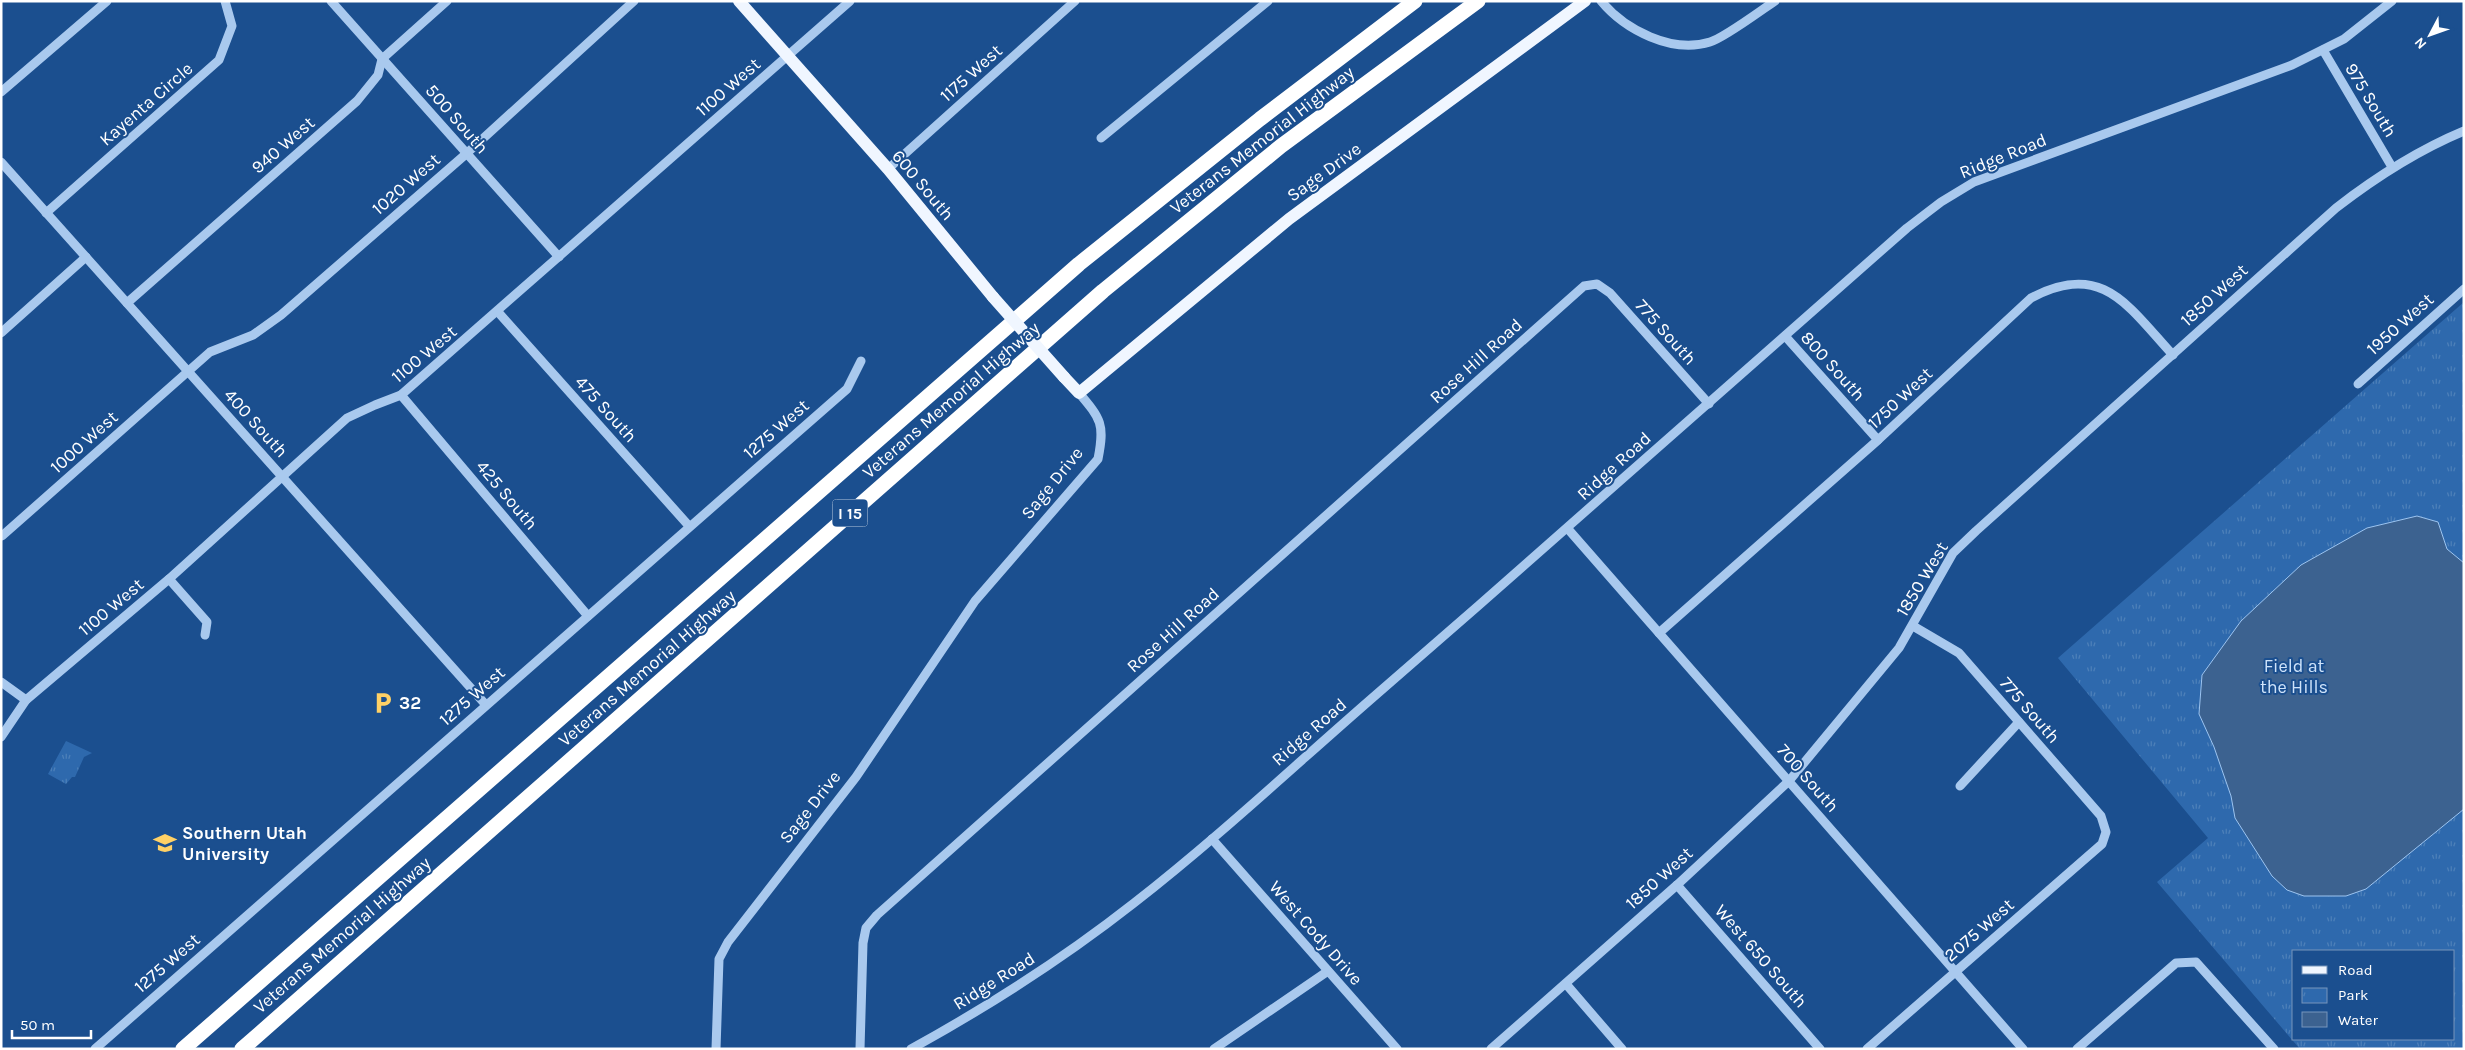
<svg xmlns="http://www.w3.org/2000/svg" width="2465" height="1050" font-family="Karla,sans-serif">
<style>
.park{fill:url(#park-tufts);fill-rule:evenodd}
.water{fill:#3c6290;stroke:#9cc4f0}
.lines{fill:none;stroke-linecap:round;stroke-linejoin:round}
.minor{stroke:#a9c9ee;stroke-width:9}
.major{stroke:#f0f6ff;stroke-width:12}
.highway{stroke:#fff;stroke-width:15}
.major-bridge{stroke:#f0f6ff;stroke-width:12}
.labels{text-anchor:middle;dominant-baseline:central;stroke-width:4;stroke-linejoin:round;paint-order:stroke}
.shield{fill:#1b4f8f;stroke:#bbcadd;stroke-width:1}
.shield-label{font-size:16px;font-weight:bold;fill:#fff}
.street-label{font-size:18px;fill:#fff;stroke:#1b4f8f}
.park-label{font-size:18px;fill:#cfe3fa;stroke:#1b4f8f}
.poi-label{font-size:18px;font-weight:bold;fill:#fff;stroke:#1b4f8f;text-anchor:start}
</style>
<defs>
<pattern id="park-tufts" width="24" height="20" patternUnits="userSpaceOnUse" patternTransform="scale(1.25)"><rect width="24" height="20" fill="#2e69ad"/><path d="M3 7l-1-3M5 7V3M7 7l1-3M15 17l-1-3M17 17v-4M19 17l1-3" fill="none" stroke="#4d80b9"/></pattern>
</defs>
<rect width="100%" height="100%" fill="#1b4f8f"/>
<g class="park">
<path d="M2464,302V1049H2300L2157,882L2208,838L2058,658ZM2294,951H2454V1039H2294Z"/>
<path d="M66,741L92,753L84,757L75,777H72L66,784L48,774Z"/>
</g>
<path class="water" d="M2417,516L2438,522L2447,549L2464,563V809L2366,889L2346,896H2304L2287,890L2272,876L2235,818L2231,796L2214,747L2199,714L2202,675L2241,621L2301,565L2367,528Z"/>
<g class="lines">
<g class="minor">
<path d="M331,1L559,257"/>
<path d="M1601,1C1625,30 1672,54 1710,42C1724,38 1760,11 1775,1"/>
<path d="M2323,50L2392,167"/>
<path d="M1,92L107,1"/>
<path d="M1101,138L1268,1"/>
<path d="M1,162L486,705"/>
<path d="M888,169L1075,1"/>
<path d="M46,213L219,60L232,26L225,1"/>
<path d="M127,303L357,101L378,75L382,59L447,1"/>
<path d="M498,312L689,526"/>
<path d="M1,333L86,257"/>
<path d="M1785,336L1878,440"/>
<path d="M2358,384L2464,289"/>
<path d="M401,395L588,616"/>
<path d="M1568,529L2023,1049"/>
<path d="M2,536L210,352L253,335L281,315L466,154L634,1"/>
<path d="M169,579L207,622L205,635"/>
<path d="M1659,633L1878,440L2031,298C2102,260 2128,306 2173,355"/>
<path d="M1,682L26,700"/>
<path d="M1,737L26,700L169,579L347,418L375,405L401,395L850,1"/>
<path d="M1960,786L2019,722"/>
<path d="M1212,839L1397,1049"/>
<path d="M1677,885L1820,1049"/>
<path d="M1566,984L1622,1049"/>
<path d="M95,1049L847,389L861,361"/>
<path d="M716,1049L719,959L728,942L856,777L975,601L1098,459C1105,424 1101,419 1079,393"/>
<path d="M860,1049L863,943L866,928L877,915L1584,286L1597,284L1610,293L1709,404"/>
<path d="M911,1049C989,1006 1064,958 1134,903C1216,839 1292,768 1370,700C1550,544 1728,386 1907,228L1941,202L1974,182L2292,65L2344,39L2392,1"/>
<path d="M1214,1049L1328,971"/>
<path d="M1491,1049L1677,885L1789,781L1899,648L1953,553L1976,531L2336,208C2376,177 2416,151 2464,131"/>
<path d="M1867,1049L2102,844L2106,832L2101,816L1959,653L1913,626"/>
<path d="M2077,1049L2176,963L2196,962L2274,1049"/>
</g>
<g class="major">
<path d="M739,1L888,169L993,297"/>
<path d="M1064,377L1079,393L1289,219L1585,1"/>
</g>
<g class="highway">
<path d="M183,1049L1079,264L1260,119L1415,1"/>
<path d="M242,1049L1103,291L1281,146L1478,1"/>
</g>
<path class="major-bridge" d="M993,297L1064,377"/>
</g>
<defs>
<symbol id="parking-bare" viewBox="-9 -9 18 18"><path d="M-3.5-5.5H1a3.5 3.5 0 0 1 0 7H-1V5.5H-3.5ZM-1-3.4V-.6H.8a1.4 1.4 0 0 0 0-2.8Z" fill="#ffd166" stroke="#1b4f8f" stroke-width="2.5" paint-order="stroke"/></symbol>
<symbol id="university-bare" viewBox="-9 -9 18 18"><path d="M0-5L7-2L0 1L-7-2ZM-4 1L0 2.5L4 1V4Q0 6-4 4Z" fill="#ffd166" stroke="#1b4f8f" stroke-width="2.5" paint-order="stroke"/></symbol>
</defs>
<g fill-rule="evenodd">
<use href="#parking-bare" x="367" y="687" width="32" height="32"/>
<use href="#university-bare" x="149" y="827" width="32" height="32"/>
</g>
<g class="labels">
<rect class="shield" x="832.5" y="499.5" width="35" height="27" rx="4"/>
<g class="shield-label">
<text x="850" y="513">I 15</text>
</g>
<g class="street-label">
<text transform="translate(971 73) rotate(-42)">1175 West</text>
<text transform="translate(728 87) rotate(-41)">1100 West</text>
<text transform="translate(2371 100) rotate(59)">975 South</text>
<text transform="translate(146 104) rotate(-41)">Kayenta Circle</text>
<text transform="translate(457 119) rotate(49)">500 South</text>
<text transform="translate(1262 140) rotate(-38)">Veterans Memorial Highway</text>
<text transform="translate(283 145) rotate(-41)">940 West</text>
<text transform="translate(2003 156) rotate(-22)">Ridge Road</text>
<text transform="translate(1324 172) rotate(-36)">Sage Drive</text>
<text transform="translate(406 184) rotate(-41)">1020 West</text>
<text transform="translate(923 185) rotate(50)">600 South</text>
<text transform="translate(2214 295) rotate(-42)">1850 West</text>
<text transform="translate(2400 324) rotate(-42)">1950 West</text>
<text transform="translate(1666 332) rotate(48)">775 South</text>
<text transform="translate(424 354) rotate(-40)">1100 West</text>
<text transform="translate(1476 361) rotate(-42)">Rose Hill Road</text>
<text transform="translate(1833 366) rotate(48)">800 South</text>
<text transform="translate(1900 398) rotate(-43)">1750 West</text>
<text transform="translate(951 400) rotate(-41)">Veterans Memorial Highway</text>
<text transform="translate(606 409) rotate(48)">475 South</text>
<text transform="translate(256 423) rotate(48)">400 South</text>
<text transform="translate(776 429) rotate(-41)">1275 West</text>
<text transform="translate(84 442) rotate(-42)">1000 West</text>
<text transform="translate(1614 466) rotate(-42)">Ridge Road</text>
<text transform="translate(1052 483) rotate(-51)">Sage Drive</text>
<text transform="translate(507 495) rotate(50)">425 South</text>
<text transform="translate(1922 579) rotate(-59)">1850 West</text>
<text transform="translate(111 607) rotate(-40)">1100 West</text>
<text transform="translate(1173 630) rotate(-42)">Rose Hill Road</text>
<text transform="translate(647 668) rotate(-41)">Veterans Memorial Highway</text>
<text transform="translate(472 696) rotate(-41)">1275 West</text>
<text transform="translate(2030 710) rotate(49)">775 South</text>
<text transform="translate(1309 732) rotate(-41)">Ridge Road</text>
<text transform="translate(1808 778) rotate(49)">700 South</text>
<text transform="translate(810 807) rotate(-52)">Sage Drive</text>
<text transform="translate(1659 878) rotate(-42)">1850 West</text>
<text transform="translate(1979 930) rotate(-41)">2075 West</text>
<text transform="translate(1316 933) rotate(49)">West Cody Drive</text>
<text transform="translate(342 935) rotate(-41)">Veterans Memorial Highway</text>
<text transform="translate(1761 956) rotate(49)">West 650 South</text>
<text transform="translate(167 963) rotate(-41)">1275 West</text>
<text transform="translate(994 981) rotate(-32)">Ridge Road</text>
</g>
<g class="park-label">
<text x="2294" y="666">Field at<tspan x="2294" dy="21">the Hills</tspan></text>
</g>
<g class="poi-label">
<text x="399" y="703">32</text>
<text x="182" y="833">Southern Utah<tspan x="182" dy="21">University</tspan></text>
</g>
</g>
<rect width="2465" height="1050" fill="none" stroke="#ffffff" stroke-width="5"/>
<rect x="2292" y="950" width="162" height="90" fill="#1b4f8f" stroke="#7695bc"/>
<rect x="2302" y="966" width="25" height="8" fill="#f0f6ff" stroke="#7695bc"/>
<text x="2338" y="975" font-size="15" fill="#ffffff">Road</text>
<rect x="2302" y="988" width="25" height="15" fill="url(#park-tufts)" stroke="#7695bc"/>
<text x="2338" y="1000" font-size="15" fill="#ffffff">Park</text>
<rect x="2302" y="1012" width="25" height="15" fill="#3c6290" stroke="#7695bc"/>
<text x="2338" y="1025" font-size="15" fill="#ffffff">Water</text>
<g transform="translate(2430 35) rotate(229)" stroke="#1b4f8f" stroke-width="4" paint-order="stroke">
<path d="M0-4L9 19L0 12L-9 19Z" fill="#ffffff"/>
<text y="-8" font-size="14" font-weight="bold" text-anchor="middle" fill="#ffffff">N</text>
</g>
<path d="M12 1030v8h79v-8" fill="none" stroke="#ffffff" stroke-width="2.5"/>
<text x="20" y="1030" font-size="15" fill="#ffffff" stroke="#1b4f8f" stroke-width="4" paint-order="stroke">50 m</text>
</svg>
